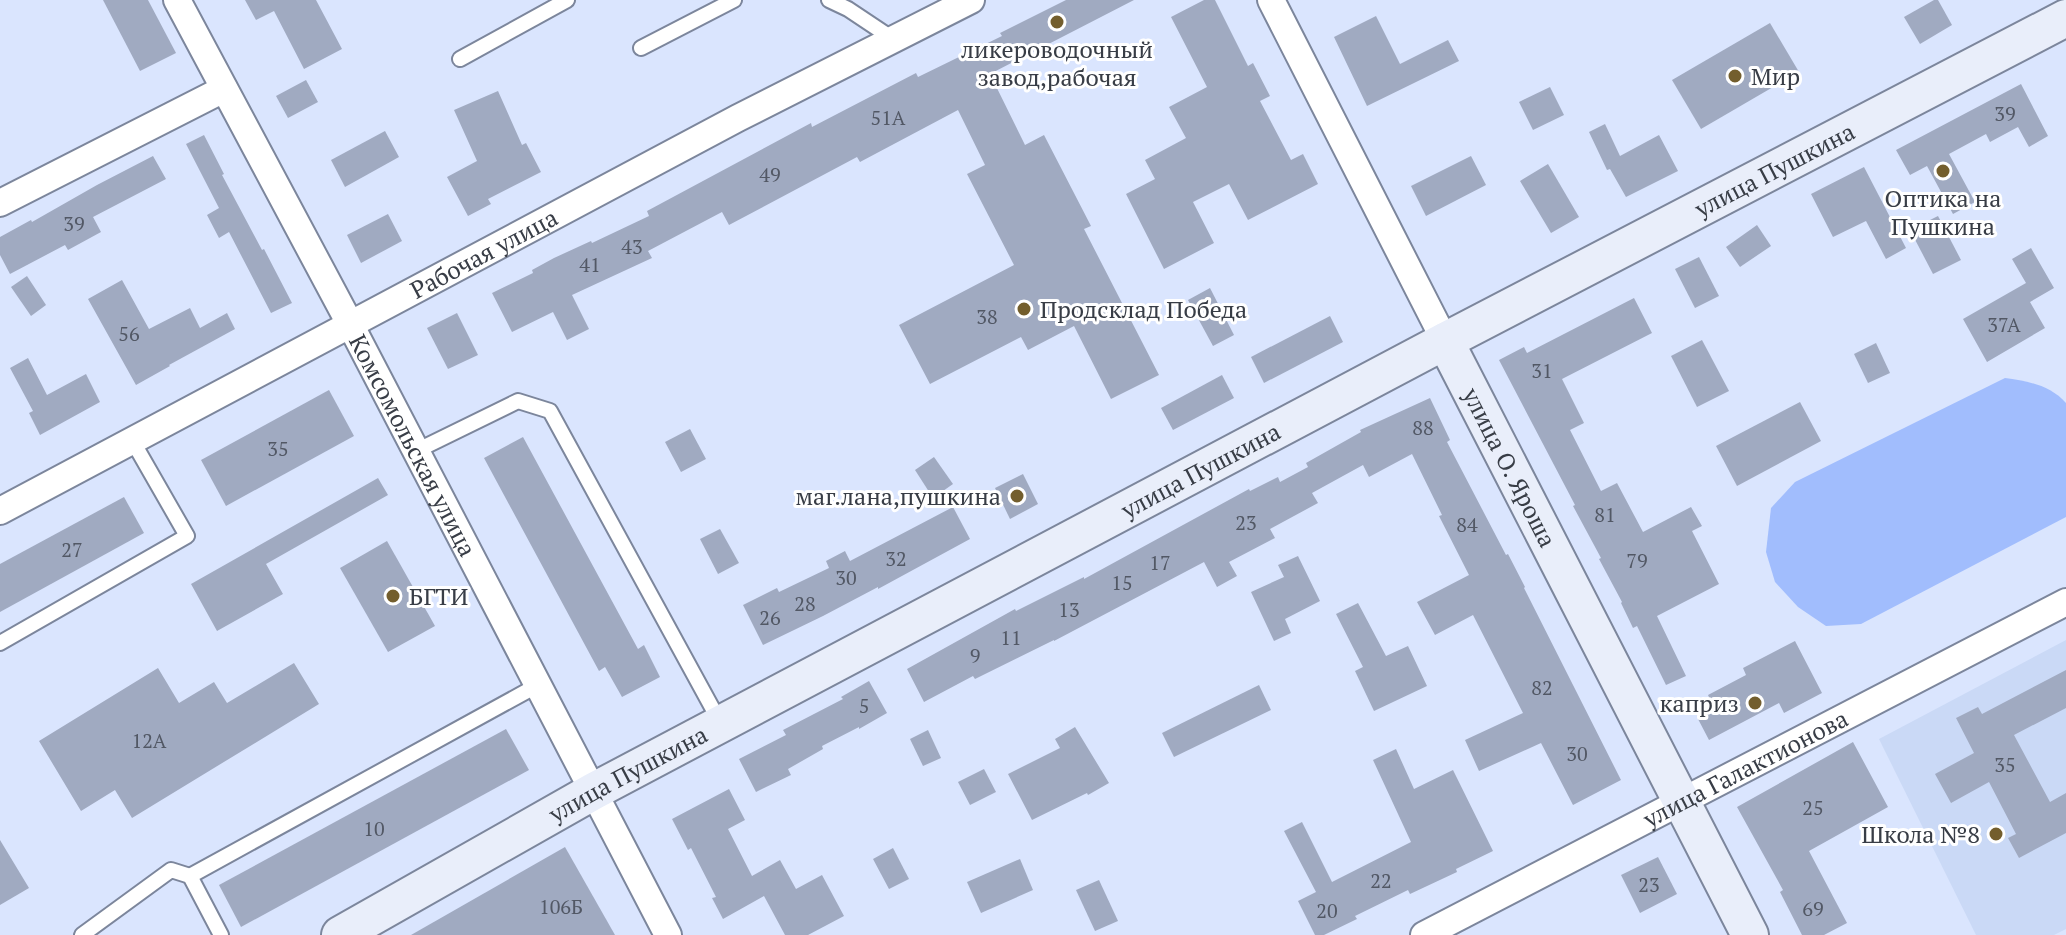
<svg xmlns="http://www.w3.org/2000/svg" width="2066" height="935" font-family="'PT Serif',serif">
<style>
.built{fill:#cad9f6}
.green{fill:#a1bdfd}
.building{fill:#a0aac1}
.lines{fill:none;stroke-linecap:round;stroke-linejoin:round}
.service-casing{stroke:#7c869c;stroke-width:18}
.minor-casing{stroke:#7c869c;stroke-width:30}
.secondary-casing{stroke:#7c869c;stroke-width:40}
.service{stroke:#fff;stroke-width:14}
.minor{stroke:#fff;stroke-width:26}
.secondary{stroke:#e9eefa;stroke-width:36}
.poi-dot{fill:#735e2d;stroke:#fff;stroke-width:3}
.labels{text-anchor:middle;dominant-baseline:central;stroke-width:6;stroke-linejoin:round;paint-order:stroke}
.number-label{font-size:20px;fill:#525865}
.poi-label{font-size:24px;fill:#383d46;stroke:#fff;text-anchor:start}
.street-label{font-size:24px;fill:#383d46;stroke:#fff}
</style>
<rect width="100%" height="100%" fill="#dae5fe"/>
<path class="built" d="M2066,640V929L2054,935H1976L1879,739Z"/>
<path class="green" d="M2005,378C2027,381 2050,385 2066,403V517L1861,624L1826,626L1798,607L1775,582L1766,552L1771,508L1795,482Z"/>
<g class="building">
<path d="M103,0H148L176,53L140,71Z"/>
<path d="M245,0H316L342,49L304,69L274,11L256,20Z"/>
<path d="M1066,0H1134L990,74L1025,145L1044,135L1091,226L1084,229L1159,375L1111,399L1074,326L1028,350L1021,337L930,384L899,325L1014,265L967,174L985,165L958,110L860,162L857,157L729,225L722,212L648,251L652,258L572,295L589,329L567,340L553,312L512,332L492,293L533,273L532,270L554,258L591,241L592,243L649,216L647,211L811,123L812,127L916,73L918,77L1002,36L1000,33Z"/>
<path d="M1204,0H1215L1248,66L1253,63L1270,96L1260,101L1291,160L1303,154L1318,184L1248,220L1229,184L1193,202L1214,243L1164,269L1126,194L1155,179L1145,160L1186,138L1169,107L1207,87L1171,17Z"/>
<path d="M1934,0H1938L1952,25L1920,44L1904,17Z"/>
<path d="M1376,16L1400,64L1448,40L1459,61L1367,106L1334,37Z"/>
<path d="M1770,23L1799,72L1701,129L1672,80Z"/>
<path d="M306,80L318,102L288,118L276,96Z"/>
<path d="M2021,84L2048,136L2029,147L2018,127L1990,142L1986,134L1949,154L1975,202L1953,214L1927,166L1910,175L1896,150Z"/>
<path d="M1550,87L1564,115L1533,130L1519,102Z"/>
<path d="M498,91L522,145L526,143L541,172L488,199L491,204L468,216L447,177L477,161L454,110Z"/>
<path d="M1605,124L1620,156L1659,135L1678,171L1626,197L1610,169L1607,170L1589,132Z"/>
<path d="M385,131L399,157L345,187L331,160Z"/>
<path d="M204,135L224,174L222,175L262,250L264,249L292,303L271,313L229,232L219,238L207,215L219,208L186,144Z"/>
<path d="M153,156L166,179L93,217L101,232L68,250L65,245L10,274L0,255V237L31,220L32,222L97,185Z"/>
<path d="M1471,156L1486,185L1426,216L1411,186Z"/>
<path d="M1548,164L1579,217L1551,233L1520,181Z"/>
<path d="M1864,167L1906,248L1886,259L1866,221L1833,237L1811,194Z"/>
<path d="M388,214L402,241L361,263L347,235Z"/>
<path d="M1938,216L1961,260L1933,274L1910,230Z"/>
<path d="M1757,225L1771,246L1740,267L1726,247Z"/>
<path d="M2031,248L2054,288L2030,302L2045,328L1987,362L1963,319L2026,283L2012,259Z"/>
<path d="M1699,257L1719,296L1695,308L1675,269Z"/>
<path d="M27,276L46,305L31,316L11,287Z"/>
<path d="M122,280L149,329L190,308L200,328L227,313L235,329L169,365L170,366L136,385L88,299Z"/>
<path d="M1210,288L1234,335L1213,346L1188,300Z"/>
<path d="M1634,298L1652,333L1562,379L1584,423L1570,430L1601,491L1617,483L1643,532L1691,507L1702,526L1692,531L1719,584L1657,616L1686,676L1666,685L1637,626L1633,628L1621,603L1622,602L1599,559L1601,558L1573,506L1575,505L1499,360L1524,347L1527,353Z"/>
<path d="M457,313L478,355L448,369L427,328Z"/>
<path d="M1330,316L1343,342L1264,383L1251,357Z"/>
<path d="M1702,340L1729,391L1697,407L1671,356Z"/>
<path d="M1876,343L1890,373L1868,383L1854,354Z"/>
<path d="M28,358L47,395L86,374L100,402L40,435L29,413L33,411L10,368Z"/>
<path d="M1222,375L1234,398L1173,430L1161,408Z"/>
<path d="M329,390L354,436L226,506L201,460Z"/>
<path d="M1430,398L1450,440L1447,442L1506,555L1508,554L1525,587L1524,588L1621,780L1573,805L1541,743L1479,771L1465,740L1523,713L1473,615L1435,635L1417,602L1469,575L1439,516L1442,515L1412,454L1369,477L1363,465L1312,493L1318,503L1270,529L1275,538L1229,562L1237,576L1217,587L1204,562L1054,641V640L975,679L973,676L924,702L907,669L1015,609L1016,611L1084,577V579L1249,489L1250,491L1278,477L1280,482L1308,467L1306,463L1361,432L1360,430Z"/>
<path d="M1800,402L1821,441L1737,486L1716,446Z"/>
<path d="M690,429L706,459L681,472L665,442Z"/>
<path d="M523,437L638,649L644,645L660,677L622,697L605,667L599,671L484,458Z"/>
<path d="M934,457L953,484L933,498L915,470Z"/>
<path d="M1023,474L1038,504L1010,519L995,488Z"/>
<path d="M378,478L388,495L266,564L283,594L217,631L191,584Z"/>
<path d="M124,497L144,533L0,612V564Z"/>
<path d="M953,507L970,539L878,589V587L823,616L763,645L743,605L777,588L779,592L829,568L826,561L845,551L850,561Z"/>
<path d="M720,529L739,563L718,574L700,539Z"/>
<path d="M387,541L435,626L388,652L340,568Z"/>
<path d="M1298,556L1320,601L1285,619L1291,633L1274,641L1251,592L1284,577L1278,565Z"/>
<path d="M1358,603L1386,656L1408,646L1427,686L1374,711L1355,671L1363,667L1336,614Z"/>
<path d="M1795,641L1822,693L1784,713L1779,703L1709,740L1698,719L1715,710L1708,695L1746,675L1743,668Z"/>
<path d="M294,663L319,704L132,818L115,790L81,811L39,741L158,668L179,703L214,682L227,703Z"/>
<path d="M2066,670V708L2014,735L2050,802L2066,793V833L2019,858L2008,838L2016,834L1989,782L1951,803L1935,774L1974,753L1956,718L1978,707L1982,714Z"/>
<path d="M869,681L887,713L859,729V727L822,746L823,749L788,769L791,775L756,792L739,759L786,735L783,730L843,699L841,697Z"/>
<path d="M1259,685L1271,710L1174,757L1162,733Z"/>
<path d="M1075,727L1109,783L1088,795L1087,793L1032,820L1008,774L1060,748L1055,739Z"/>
<path d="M506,729L529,770L241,927L219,885Z"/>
<path d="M928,730L941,758L923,766L910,739Z"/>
<path d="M1853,742L1888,807L1809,851L1847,923L1824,935H1802L1780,892L1783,890L1737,807Z"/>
<path d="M1396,749L1414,789L1453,770L1493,851L1456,869L1457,872L1410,894L1408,890L1355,916L1357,919L1324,935H1315L1298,901L1316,892L1284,831L1302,822L1332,882L1411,842L1373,760Z"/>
<path d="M984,769L996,792L970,805L958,782Z"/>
<path d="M729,789L745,820L728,829L752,876L780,860L796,889L822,875L844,916L808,935H785L764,896L723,919L712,898L716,897L691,848L688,850L672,819Z"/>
<path d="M0,840L29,888L0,905Z"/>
<path d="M565,847L615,935H411Z"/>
<path d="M893,848L909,879L889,889L873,859Z"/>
<path d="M1658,857L1677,894L1640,913L1621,875Z"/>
<path d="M1020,859L1033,890L981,913L967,882Z"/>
<path d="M1099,880L1118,921L1095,931L1076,890Z"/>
</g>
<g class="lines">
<defs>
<g id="service">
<path d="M829,0L848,9L893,39"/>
<path d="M641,48L734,0"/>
<path d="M460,59L567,0"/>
<path d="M416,451L518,401L550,411L721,724"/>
<path d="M0,643L187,536L132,440"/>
<path d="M82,935L171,870L190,876"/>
<path d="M221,935L190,876L538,685"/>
</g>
<g id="minor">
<path id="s1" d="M177,0L350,324L668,935"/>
<path d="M1271,0L1445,341"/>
<path d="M0,203L224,89"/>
<path id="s2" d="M0,511L738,118L971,0"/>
<path id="s3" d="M1424,935L2066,602"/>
</g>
<g id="secondary">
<path id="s4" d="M1445,341L1750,935"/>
<path id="s5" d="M340,935L594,791L1445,341L2066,18"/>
</g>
</defs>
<use href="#service" class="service-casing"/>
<use href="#minor" class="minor-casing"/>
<use href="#secondary" class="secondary-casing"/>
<use href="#service" class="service"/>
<use href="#minor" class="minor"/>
<use href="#secondary" class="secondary"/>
</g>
<g class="poi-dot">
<circle cx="1057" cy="22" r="8"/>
<circle cx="1735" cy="76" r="8"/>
<circle cx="1943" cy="171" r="8"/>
<circle cx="1024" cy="309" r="8"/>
<circle cx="1017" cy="496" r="8"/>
<circle cx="393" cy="596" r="8"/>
<circle cx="1755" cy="703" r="8"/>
<circle cx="1996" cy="834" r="8"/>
</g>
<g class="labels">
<g class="number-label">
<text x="2005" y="113">39</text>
<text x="888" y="117">51А</text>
<text x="770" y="174">49</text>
<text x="74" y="223">39</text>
<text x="632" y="246">43</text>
<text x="590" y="264">41</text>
<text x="987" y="316">38</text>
<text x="2004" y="324">37А</text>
<text x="129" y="333">56</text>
<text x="1542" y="370">31</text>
<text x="1423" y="427">88</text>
<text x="278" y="448">35</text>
<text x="1605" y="514">81</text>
<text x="1246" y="522">23</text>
<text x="1467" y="524">84</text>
<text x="72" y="549">27</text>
<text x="896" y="558">32</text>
<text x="1637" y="560">79</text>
<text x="1160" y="562">17</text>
<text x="846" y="577">30</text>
<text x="1122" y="582">15</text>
<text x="805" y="603">28</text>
<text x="1069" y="609">13</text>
<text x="770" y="617">26</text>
<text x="1011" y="637">11</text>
<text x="975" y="655">9</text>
<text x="1542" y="687">82</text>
<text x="864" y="705">5</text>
<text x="149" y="740">12А</text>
<text x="1577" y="753">30</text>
<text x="2005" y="764">35</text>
<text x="1813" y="807">25</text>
<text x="374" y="828">10</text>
<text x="1381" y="880">22</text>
<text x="1649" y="884">23</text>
<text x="561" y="906">106Б</text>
<text x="1813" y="908">69</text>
<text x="1327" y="910">20</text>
</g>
<g class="poi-label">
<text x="1057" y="49" text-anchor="middle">ликероводочный<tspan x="1057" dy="28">завод,рабочая</tspan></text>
<text x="1751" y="76">Мир</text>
<text x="1943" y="198" text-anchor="middle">Оптика на<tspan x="1943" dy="28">Пушкина</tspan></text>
<text x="1040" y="309">Продсклад Победа</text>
<text x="1001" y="496" text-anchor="end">маг.лана,пушкина</text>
<text x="409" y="596">БГТИ</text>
<text x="1739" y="703" text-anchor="end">каприз</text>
<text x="1980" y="834" text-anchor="end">Школа №8</text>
</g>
<g class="street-label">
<text stroke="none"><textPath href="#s5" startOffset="1626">улица Пушкина</textPath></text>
<text stroke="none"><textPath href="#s2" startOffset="548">Рабочая улица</textPath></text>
<text stroke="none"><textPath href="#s1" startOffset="504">Комсомольская улица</textPath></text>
<text stroke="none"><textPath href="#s4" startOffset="142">улица О. Яроша</textPath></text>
<text stroke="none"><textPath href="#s5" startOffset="978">улица Пушкина</textPath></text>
<text stroke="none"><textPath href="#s3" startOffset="362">улица Галактионова</textPath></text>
<text stroke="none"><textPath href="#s5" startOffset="330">улица Пушкина</textPath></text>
</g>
</g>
</svg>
